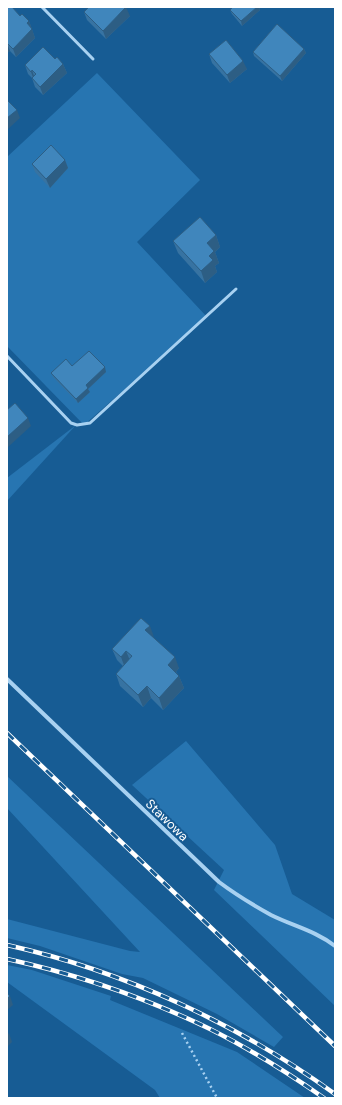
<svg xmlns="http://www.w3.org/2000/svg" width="342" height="1105" font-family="'DM Sans',sans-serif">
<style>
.green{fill:#2775b1}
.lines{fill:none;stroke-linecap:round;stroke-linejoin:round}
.path{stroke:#a8d1f1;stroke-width:2.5;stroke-dasharray:2 3;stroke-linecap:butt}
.lane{stroke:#a8d1f1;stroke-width:3}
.street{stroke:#a8d1f1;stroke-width:4}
.rail-casing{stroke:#fff;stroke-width:4.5}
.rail{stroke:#175c94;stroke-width:3;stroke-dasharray:9;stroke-linecap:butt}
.wall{fill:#3773a2}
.shaded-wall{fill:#2d5e84}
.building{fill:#4086bc;stroke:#2d5e84}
.labels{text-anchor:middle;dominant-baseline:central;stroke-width:4;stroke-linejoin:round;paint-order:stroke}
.street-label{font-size:13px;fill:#fff;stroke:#175c94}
</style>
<rect width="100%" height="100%" fill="#175c94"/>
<g class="green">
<path d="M97,73L200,180L137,242L207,317L84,425L7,346V157Z"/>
<path d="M76,425L7,501V478Z"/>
<path d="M186,741L275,845L292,894L335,920V1006L214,890L224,870L132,785Z"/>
<path d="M7,776L283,1037L274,1047L217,1014L143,978L122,974L40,946L7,938V919L130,951L140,952L7,808Z"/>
<path d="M7,965L32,970L111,996L110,1000L237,1052L305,1098H160L155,1090L7,982Z"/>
</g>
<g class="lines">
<path class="path" d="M182,1033L217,1098"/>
<g class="lane">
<path d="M42,7L93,59"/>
<path d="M7,356L71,423L77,425L90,423L236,289"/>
</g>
<path class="street" d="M7,679L219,882C235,894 253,905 271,915C293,926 316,931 335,946"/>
<defs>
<g id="rail">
<path d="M7,733L335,1046"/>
<path d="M7,945C124,971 238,1024 335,1094"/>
<path d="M7,959C76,974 146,998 210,1029C250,1049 288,1073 324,1098"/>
</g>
</defs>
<use href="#rail" class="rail-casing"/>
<use href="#rail" class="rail"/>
</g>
<g class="wall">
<path d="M7,7L29,21L35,38L16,57L10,51L7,53Z"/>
<path d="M233,7H259L260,10L242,26L232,14L230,10Z"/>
<path d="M84,12L130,16L106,39L87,20Z"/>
<path d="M304,49L306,53L282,81L254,56L253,52Z"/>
<path d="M209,54L247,69L230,83L212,63Z"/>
<path d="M55,59L63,64L67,73L43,95L35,87L32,78L28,74L25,65Z"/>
<path d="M65,160L68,168L50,188L35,172L32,164Z"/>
<path d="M216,235L220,247L215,252L219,263L215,266L217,272L205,283L178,253L173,241Z"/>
<path d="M72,366L106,372L88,389L90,392L78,403L53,377L51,373Z"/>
<path d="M154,638L179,668L176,672L179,676L184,688L163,710L151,698L143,707L120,686L116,674L123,666L117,660L112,649Z"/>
</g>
<g class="shaded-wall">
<path d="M126,7L130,16L106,39L103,31Z"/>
<path d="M257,7H259L260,10L242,26L241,21Z"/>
<path d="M29,21L32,29L27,23Z"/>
<path d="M32,29L35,38L16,57L13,49Z"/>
<path d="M7,43L10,51L7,53Z"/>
<path d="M304,49L306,53L282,81L280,76Z"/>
<path d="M243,61L247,69L230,83L227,75Z"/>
<path d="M63,64L67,73L43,95L40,87Z"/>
<path d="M32,70L35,79L34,80L31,72Z"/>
<path d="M17,110L20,118L7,130V118Z"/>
<path d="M65,160L68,168L50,188L46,179Z"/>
<path d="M216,235L220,247L215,252L219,263L215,266L217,272L205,283L201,271L209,256L207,243Z"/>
<path d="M105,367L106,372L88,389L90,392L78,403L76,399L86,385Z"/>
<path d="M28,418L31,426L7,448V437Z"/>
<path d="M150,626L154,637L145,630Z"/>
<path d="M126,651L131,663L125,668L121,657Z"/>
<path d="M175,657L179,668L172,677L168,665Z"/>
<path d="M179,676L184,688L163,710L159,698Z"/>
<path d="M147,686L151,698L143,707L138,695Z"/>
<path d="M10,996L13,1005L7,1010V999Z"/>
<path d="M9,1033L12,1042L7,1047V1035Z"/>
</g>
<g class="building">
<path d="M7,7H12L20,16L22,14L29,21L27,23L32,29L13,49L7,43Z"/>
<path d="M89,7H126L103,31L84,12Z"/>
<path d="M233,7H257L241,21L230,10Z"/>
<path d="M277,24L304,49L280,76L253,52Z"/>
<path d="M226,40L243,61L227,75L209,54Z"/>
<path d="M43,47L55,59L57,57L63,64L40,87L32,78L36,74L32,70L31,72L25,65Z"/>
<path d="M7,100L17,110L7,118Z"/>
<path d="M51,145L65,160L46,179L32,164Z"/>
<path d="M200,217L216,235L207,243L214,251L209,256L213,260L201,271L173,241Z"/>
<path d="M89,351L105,367L86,385L88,388L76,399L51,373L66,359L72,366Z"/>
<path d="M15,403L28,418L7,437V410Z"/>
<path d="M141,618L150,626L145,630L175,657L168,665L179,676L159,698L147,686L138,695L116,674L132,656L126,651L121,657L112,649Z"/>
<path d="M7,993L10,996L7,999Z"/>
</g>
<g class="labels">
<g class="street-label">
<text transform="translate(167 820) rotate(44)">Stawowa</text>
</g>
</g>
<rect width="342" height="1105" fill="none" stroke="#ffffff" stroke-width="16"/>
</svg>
